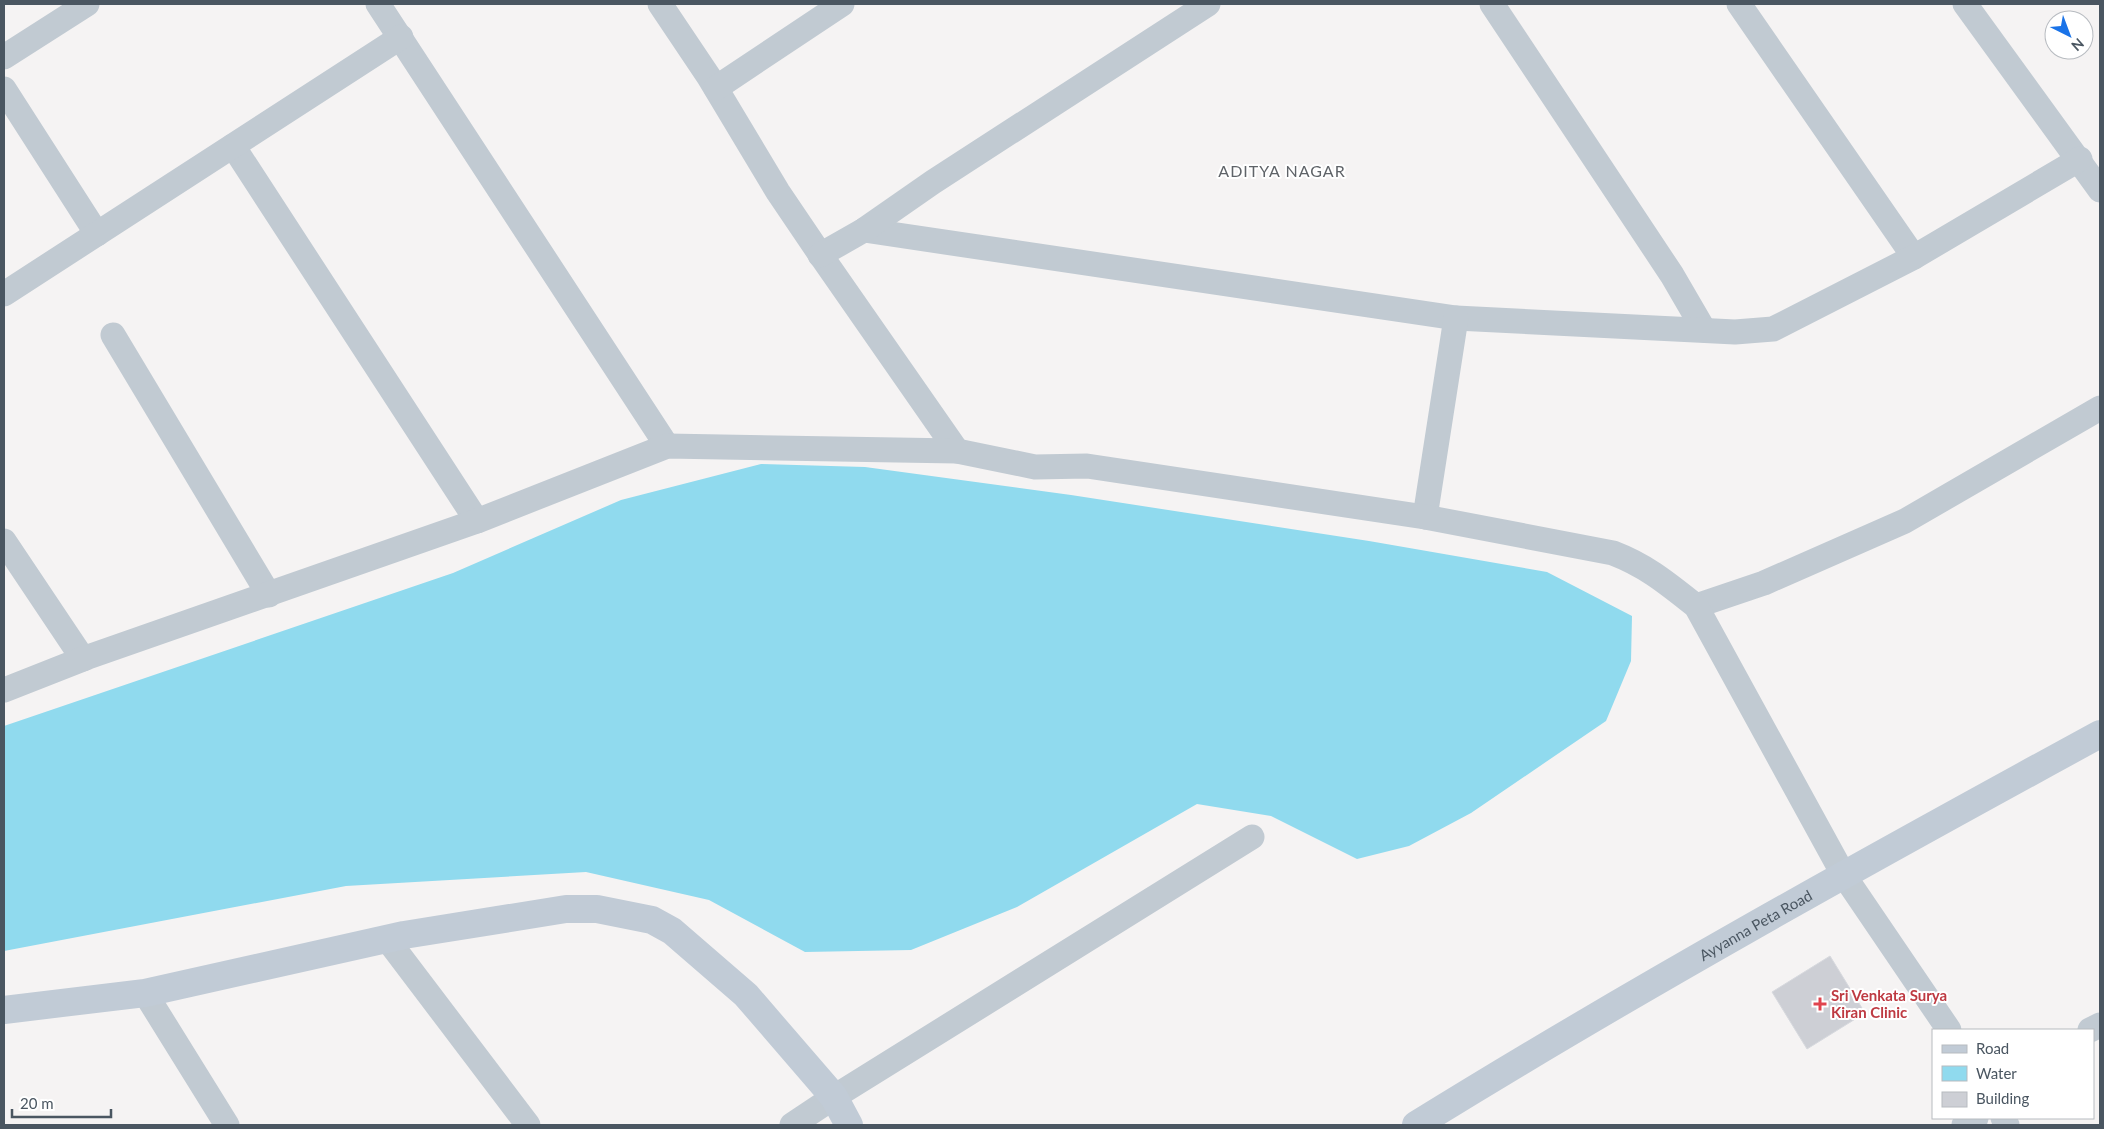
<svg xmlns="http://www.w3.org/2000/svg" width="2104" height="1129" font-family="Lato,sans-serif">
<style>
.water{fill:#90daee}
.building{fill:#cdcfd5;stroke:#d7d9de}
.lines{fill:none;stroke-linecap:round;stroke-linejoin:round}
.street{stroke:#c1cad2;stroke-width:25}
.secondary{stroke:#c1cbd6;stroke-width:28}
.health-dot{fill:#e0444e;stroke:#fff;stroke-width:2}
.labels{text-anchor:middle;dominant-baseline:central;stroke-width:4;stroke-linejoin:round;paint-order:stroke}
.street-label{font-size:15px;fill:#4a5661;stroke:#fff}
.health-label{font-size:15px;font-weight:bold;fill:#be3a42;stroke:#fff;text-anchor:start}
.neighbourhood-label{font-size:16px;letter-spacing:1px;fill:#5f6368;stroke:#fff}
</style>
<rect width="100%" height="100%" fill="#f5f3f3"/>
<path class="water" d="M761,464L865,467L1071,495L1369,541L1547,572L1632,616L1631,661L1606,721L1471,813L1409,846L1357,859L1271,816L1197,804L1017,907L911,950L805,952L709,900L586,872L346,886L4,951V726L453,573L621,500Z"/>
<path class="building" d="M1830,956L1865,1013L1807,1049L1772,992Z"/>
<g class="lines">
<g class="street">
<path d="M378,4L667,446"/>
<path d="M660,4L709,77L778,192L824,260L957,451"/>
<path d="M1492,4L1672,275L1704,330"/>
<path d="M1739,4L1914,257"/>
<path d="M1965,4L2100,190"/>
<path d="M4,57L87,4"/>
<path d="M716,88L842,4"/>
<path d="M4,89L97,234"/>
<path d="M233,146L477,521"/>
<path d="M864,230L1456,318L1735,332L1773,329L1914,257L2080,159"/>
<path d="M820,255L864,230L933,182L1208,4"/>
<path d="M4,294L401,37"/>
<path d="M113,335L269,595"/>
<path d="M1425,517L1456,318"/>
<path d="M4,541L83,659"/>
<path d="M1696,606L1764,583L1905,521L2100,408"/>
<path d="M4,690L88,657L477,521L667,446L957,451L1035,467L1087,466L1425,517L1613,553C1647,566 1668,584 1696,606L1843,874L1949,1030"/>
<path d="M387,939L528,1125"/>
<path d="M145,993L227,1125"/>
<path d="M2090,1030L2100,1025"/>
<path d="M2003,1118L2007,1125"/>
<path d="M792,1125L834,1097L1252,837"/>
<path d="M1964,1125L1976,1118"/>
</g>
<g class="secondary">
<path d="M4,1010L145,993L404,935L566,909H597L652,920L672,931L746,995L834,1097L849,1125"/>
<path id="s1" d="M1416,1125C1639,987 1869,860 2100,734"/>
</g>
</g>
<path class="health-dot" d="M1817.5 996.5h5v5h5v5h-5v5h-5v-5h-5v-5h5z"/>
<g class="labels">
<g class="street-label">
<text stroke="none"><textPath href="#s1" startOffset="394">Ayyanna Peta Road</textPath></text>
</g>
<g class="health-label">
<text x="1831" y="995">Sri Venkata Surya<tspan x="1831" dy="17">Kiran Clinic</tspan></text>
</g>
<g class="neighbourhood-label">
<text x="1282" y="170">ADITYA NAGAR</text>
</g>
</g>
<rect width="2104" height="1129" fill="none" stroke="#4a5661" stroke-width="10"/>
<rect x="1932" y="1029" width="162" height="90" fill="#ffffff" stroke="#b7bbc0"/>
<rect x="1942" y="1045" width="25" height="8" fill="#c1cbd6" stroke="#b7bbc0"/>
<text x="1976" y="1054" font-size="15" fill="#4a5661">Road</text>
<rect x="1942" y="1066" width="25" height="15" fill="#90daee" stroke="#b7bbc0"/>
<text x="1976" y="1079" font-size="15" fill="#4a5661">Water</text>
<rect x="1942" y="1092" width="25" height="15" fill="#cdcfd5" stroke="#b7bbc0"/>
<text x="1976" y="1104" font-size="15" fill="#4a5661">Building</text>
<g transform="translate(2069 35) rotate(138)"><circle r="24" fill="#ffffff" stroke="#b7bbc0"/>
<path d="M0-4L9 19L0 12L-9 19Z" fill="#1a73e8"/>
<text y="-8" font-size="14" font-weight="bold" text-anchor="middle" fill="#4a5661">N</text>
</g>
<path d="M12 1109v8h99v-8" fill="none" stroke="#4a5661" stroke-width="2.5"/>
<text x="20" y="1109" font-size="15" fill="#4a5661" stroke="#ffffff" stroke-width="4" paint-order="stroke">20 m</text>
</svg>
